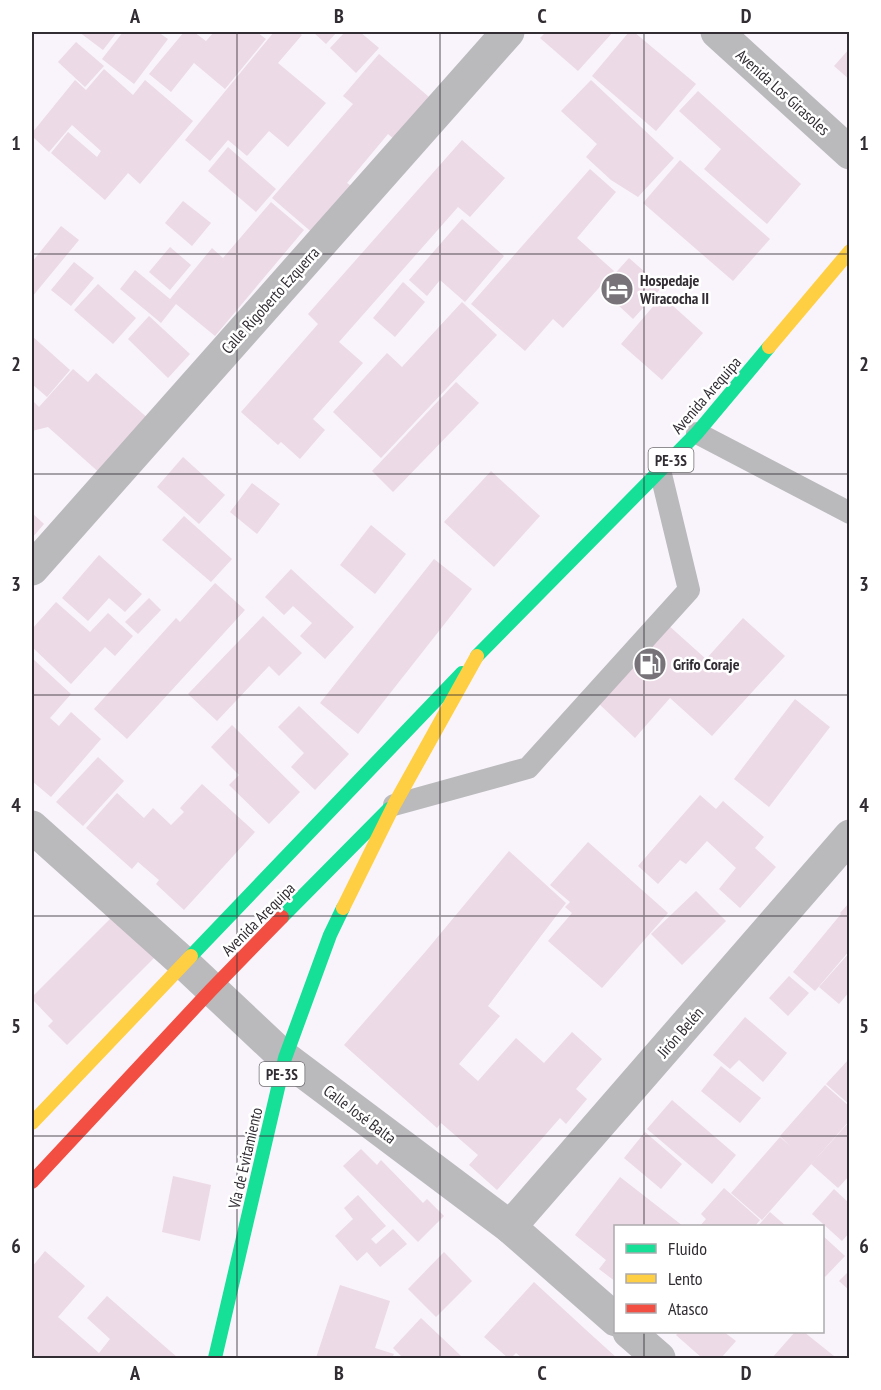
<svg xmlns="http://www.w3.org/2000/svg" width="881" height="1390" font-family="'PT Sans Narrow',sans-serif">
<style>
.building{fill:#ecdae6}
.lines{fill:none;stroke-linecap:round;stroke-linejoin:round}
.lane{stroke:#bab9bc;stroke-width:22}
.street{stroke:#bab9bc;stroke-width:33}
.fast{stroke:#16e098;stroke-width:14}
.slow{stroke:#ffcf43;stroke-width:14}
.jam{stroke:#f24e42;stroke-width:14}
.grid{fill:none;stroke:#312d33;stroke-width:1.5;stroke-opacity:0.55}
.labels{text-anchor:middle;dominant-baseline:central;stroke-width:5;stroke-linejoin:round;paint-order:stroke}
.shield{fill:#fff;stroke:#6f6c70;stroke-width:1.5}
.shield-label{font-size:15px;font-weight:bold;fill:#312d33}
.street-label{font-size:16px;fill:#312d33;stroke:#fff}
.poi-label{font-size:16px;font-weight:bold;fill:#312d33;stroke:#fff;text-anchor:start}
.neatline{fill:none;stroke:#312d33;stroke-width:2}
.grid-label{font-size:20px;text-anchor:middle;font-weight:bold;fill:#312d33}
</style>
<rect width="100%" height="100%" fill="#f9f4fb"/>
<g class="building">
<path d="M79,32H117L103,50Z"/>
<path d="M123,32H158L168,39L134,84L102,59Z"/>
<path d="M184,32H194L206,41L214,32H257L266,39L225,89L194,63L171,92L149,74Z"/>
<path d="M274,32H298L302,35L278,63L326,103L288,147L269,131L247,156L228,140L210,161L185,140Z"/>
<path d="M313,32H337L326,44Z"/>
<path d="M345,32H360L379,48L356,73L330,48Z"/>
<path d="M546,32H613L578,71L540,38Z"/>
<path d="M629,32H634L696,84L656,131L592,76Z"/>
<path d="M76,42L104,66L85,87L58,62Z"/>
<path d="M850,48V80L834,66Z"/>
<path d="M379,54L429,97L394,139L388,134L347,183L354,188L315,235L272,198L353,104L343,96Z"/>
<path d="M104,69L133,95L145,80L193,121L140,184L128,173L105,200L51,153L68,132L97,157L101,151L72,125L49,152L32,136V133L75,80L86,90Z"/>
<path d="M591,80L674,158L638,197L611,180L586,157L597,144L561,111Z"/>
<path d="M698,91L801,184L767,224L704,169L721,149L679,111Z"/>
<path d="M462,140L505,178L470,217L458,207L339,342L363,363L313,419L325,430L300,459L281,442L278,445L241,412L318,324L308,314Z"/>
<path d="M228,147L276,189L256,212L208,171Z"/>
<path d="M680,160L770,239L733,281L643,203Z"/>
<path d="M590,169L616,192L577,238L614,271L563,328L553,319L525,351L471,304Z"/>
<path d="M183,201L211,223L192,246L165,223Z"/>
<path d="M271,202L304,230L215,336L176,304L161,323L120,289L135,270L170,299L212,248L223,258Z"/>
<path d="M462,219L504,256L465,302L440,280L427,296L409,280Z"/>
<path d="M61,226L79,240L32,297V262Z"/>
<path d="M170,247L191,265L170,290L149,272Z"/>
<path d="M629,258L662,287L633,319L601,289Z"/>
<path d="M74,262L94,278L71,306L51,290Z"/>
<path d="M403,282L425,302L395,337L373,318Z"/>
<path d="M98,284L136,318L113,344L74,310Z"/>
<path d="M662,296L703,333L662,380L621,344Z"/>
<path d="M462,302L497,335L381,458L333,412L387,353L402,367Z"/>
<path d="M149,316L190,354L168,378L128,339Z"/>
<path d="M32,336L70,370L47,397L32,384Z"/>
<path d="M73,369L88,382L96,373L150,420L102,475L48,427L32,431V400L39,407Z"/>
<path d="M456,382L479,403L393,492L372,471Z"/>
<path d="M183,457L225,495L199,524L157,487Z"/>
<path d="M491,471L540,516L494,567L444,522Z"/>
<path d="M252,483L280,504L257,534L230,512Z"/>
<path d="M32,513L44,524L32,538Z"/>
<path d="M184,516L232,559L211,582L162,540Z"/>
<path d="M371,525L406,554L375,594L340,565Z"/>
<path d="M99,555L142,594L125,612L109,598L88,621L62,598Z"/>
<path d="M434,559L472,589L358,734L320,703Z"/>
<path d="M291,569L354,627L325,659L300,636L312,623L293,606L284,615L265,597Z"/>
<path d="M215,583L245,610L127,739L94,709L176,618L180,622Z"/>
<path d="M149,598L161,610L138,634L125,622Z"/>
<path d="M56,602L90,632L108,613L133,636L115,656L105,647L71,684L32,647V629Z"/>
<path d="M263,616L302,653L279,676L269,666L217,721L188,694Z"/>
<path d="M743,618L785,656L712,736L670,698L635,738L597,702L667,624L706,659Z"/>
<path d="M32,658L71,694L50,718L59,726L71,712L101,739L51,797L32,781Z"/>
<path d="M795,699L830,727L769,807L734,779Z"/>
<path d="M299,706L349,754L315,790L291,767L304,753L278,727Z"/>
<path d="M232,725L300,792L269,824L229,785L239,775L211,747Z"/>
<path d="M98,757L124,781L83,826L56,802Z"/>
<path d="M202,784L255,832L184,910L156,884L159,880L138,862L132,869L86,828L117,793L144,818L153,808L171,825L184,812L180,808Z"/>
<path d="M700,795L716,809L723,801L764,837L755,848L776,867L740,908L719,889L736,868L707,841L686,864L680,860L658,884L638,866Z"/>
<path d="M588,842L668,913L602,988L548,941L572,913L565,907L570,902L550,885Z"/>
<path d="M509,851L566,903L488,1006L500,1016L459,1064L478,1081L516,1038L544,1063L572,1032L602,1059L576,1089L587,1099L566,1124L560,1118L497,1190L469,1165L478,1155L441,1123L437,1128L344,1045L426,951Z"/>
<path d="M696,891L726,921L682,965L651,934Z"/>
<path d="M850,902V950L815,991L793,972L841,914L840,913Z"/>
<path d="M114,915L155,957L67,1045L48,1026L53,1021L32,999V997Z"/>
<path d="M850,952V991L839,1004L819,987Z"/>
<path d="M789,976L809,993L788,1016L769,998Z"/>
<path d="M745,1017L787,1053L763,1082L739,1060L730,1069L713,1055Z"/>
<path d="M850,1058V1105L826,1084Z"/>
<path d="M721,1066L761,1098L740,1123L701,1091Z"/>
<path d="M825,1085L850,1107V1120L762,1220L731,1193L780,1137L791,1147L780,1136Z"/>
<path d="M672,1100L736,1155L712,1184L647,1129Z"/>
<path d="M850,1121V1175L838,1188L811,1164Z"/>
<path d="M645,1132L682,1164L661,1189L624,1158Z"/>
<path d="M361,1149L377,1165L381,1160L423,1203L427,1199L444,1216L418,1242L343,1166Z"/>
<path d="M173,1176L211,1185L200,1241L162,1232Z"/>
<path d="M620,1177L683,1226H616V1282L599,1269L606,1260L575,1235Z"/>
<path d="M724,1188L760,1220L755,1226H700L706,1219L701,1214Z"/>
<path d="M834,1189L850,1204V1232L842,1241L812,1214Z"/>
<path d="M358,1195L386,1226L371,1239L376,1244L393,1229L407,1244L380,1267L367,1252L357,1261L335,1236L353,1219L344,1208Z"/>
<path d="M770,1212L786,1226H758Z"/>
<path d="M822,1235L845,1256L825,1277L822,1274Z"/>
<path d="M45,1251L85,1286L58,1317L99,1353L110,1339L87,1318L107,1296L178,1358H32V1267Z"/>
<path d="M444,1252L472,1281L436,1317L408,1289Z"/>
<path d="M850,1270V1291L839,1281Z"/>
<path d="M534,1282L585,1329L617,1358H522L516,1353L511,1358H508L484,1337Z"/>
<path d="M340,1285L390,1301L375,1348L394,1354L392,1358H316Z"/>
<path d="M421,1318L459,1354L463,1358H403L393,1348Z"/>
<path d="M679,1332H724L736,1341L721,1358H702L676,1335Z"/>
<path d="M795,1332H804L834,1356L832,1358H772Z"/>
</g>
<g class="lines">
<g class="lane">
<path d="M697,433L850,513"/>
<path d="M394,805L528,768L689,590L660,470"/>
</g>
<g class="street">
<path d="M717,32L850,153"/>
<path d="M32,569L508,32"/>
<path d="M32,827L185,964L285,1058L510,1227L616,1320"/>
<path d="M510,1227L850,836"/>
<path d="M629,1332L659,1358"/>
</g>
<g class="fast">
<path d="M477,656L697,433L769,347"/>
<path d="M282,917L389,809"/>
<path d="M191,956L462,673"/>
<path d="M215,1358L285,1058L330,935L343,908"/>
</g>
<g class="slow">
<path d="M769,347L850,251"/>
<path d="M343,908L394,805L477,656"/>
<path d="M32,1123L191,956"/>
</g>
<path class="jam" d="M32,1182L211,990L282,917"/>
</g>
<path class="grid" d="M237,32V1358M440,32V1358M644,32V1226M32,254H850M32,474H850M32,695H850M32,916H850M32,1136H850M644,1332V1358"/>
<defs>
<symbol id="hotel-disc" viewBox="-11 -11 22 22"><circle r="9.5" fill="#777379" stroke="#fff"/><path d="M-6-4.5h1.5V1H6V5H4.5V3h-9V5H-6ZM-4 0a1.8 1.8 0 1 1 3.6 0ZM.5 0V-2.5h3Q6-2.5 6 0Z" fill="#fff"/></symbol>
<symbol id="fuel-disc" viewBox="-11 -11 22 22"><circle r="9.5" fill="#777379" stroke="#fff"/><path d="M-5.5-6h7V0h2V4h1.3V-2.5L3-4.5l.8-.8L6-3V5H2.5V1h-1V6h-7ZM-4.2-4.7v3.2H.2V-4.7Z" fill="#fff"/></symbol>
</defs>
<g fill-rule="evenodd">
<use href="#hotel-disc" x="598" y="270" width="38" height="38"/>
<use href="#fuel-disc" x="631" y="645" width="38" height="38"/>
</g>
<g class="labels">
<g class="shield">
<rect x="648.5" y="448" width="45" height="24" rx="4.5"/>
<rect x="259.5" y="1062" width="45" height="24" rx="4.5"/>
</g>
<g class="shield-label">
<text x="671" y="460">PE-3S</text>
<text x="282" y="1074">PE-3S</text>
</g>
<g class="street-label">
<text transform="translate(783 92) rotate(42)">Avenida Los Girasoles</text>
<text transform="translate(270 300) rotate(-48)">Calle Rigoberto Ezquerra</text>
<text transform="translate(706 395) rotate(-49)">Avenida Arequipa</text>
<text transform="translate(258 919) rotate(-45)">Avenida Arequipa</text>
<text transform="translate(680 1032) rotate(-49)">Jirón Belén</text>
<text transform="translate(360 1114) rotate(37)">Calle José Balta</text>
<text transform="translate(245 1158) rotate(-77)">Vía de Evitamiento</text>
</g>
<g class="poi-label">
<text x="640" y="280">Hospedaje<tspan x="640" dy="18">Wiracocha II</tspan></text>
<text x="673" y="664">Grifo Coraje</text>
</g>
</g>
<rect width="881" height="1390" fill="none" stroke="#ffffff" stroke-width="66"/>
<rect x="614" y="1225" width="210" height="108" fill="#ffffff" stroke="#adabad" stroke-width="1.5"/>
<rect x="626" y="1244" width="30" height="9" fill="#16e098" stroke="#adabad" stroke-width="1.5"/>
<text x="668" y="1255" font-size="18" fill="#312d33">Fluido</text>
<rect x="626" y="1274" width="30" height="9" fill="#ffcf43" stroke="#adabad" stroke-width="1.5"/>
<text x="668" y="1285" font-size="18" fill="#312d33">Lento</text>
<rect x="626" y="1304" width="30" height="9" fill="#f24e42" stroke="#adabad" stroke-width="1.5"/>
<text x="668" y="1315" font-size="18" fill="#312d33">Atasco</text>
<rect x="33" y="33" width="815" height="1324" class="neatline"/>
<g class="grid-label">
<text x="135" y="23">A</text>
<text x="339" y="23">B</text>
<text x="542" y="23">C</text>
<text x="746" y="23">D</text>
<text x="16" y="150">1</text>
<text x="864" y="150">1</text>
<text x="16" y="371">2</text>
<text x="864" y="371">2</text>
<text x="16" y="591">3</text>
<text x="864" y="591">3</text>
<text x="16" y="812">4</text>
<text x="864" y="812">4</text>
<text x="16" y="1033">5</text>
<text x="864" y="1033">5</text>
<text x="16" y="1253">6</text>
<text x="864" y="1253">6</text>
<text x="135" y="1380">A</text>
<text x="339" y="1380">B</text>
<text x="542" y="1380">C</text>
<text x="746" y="1380">D</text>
</g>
</svg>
